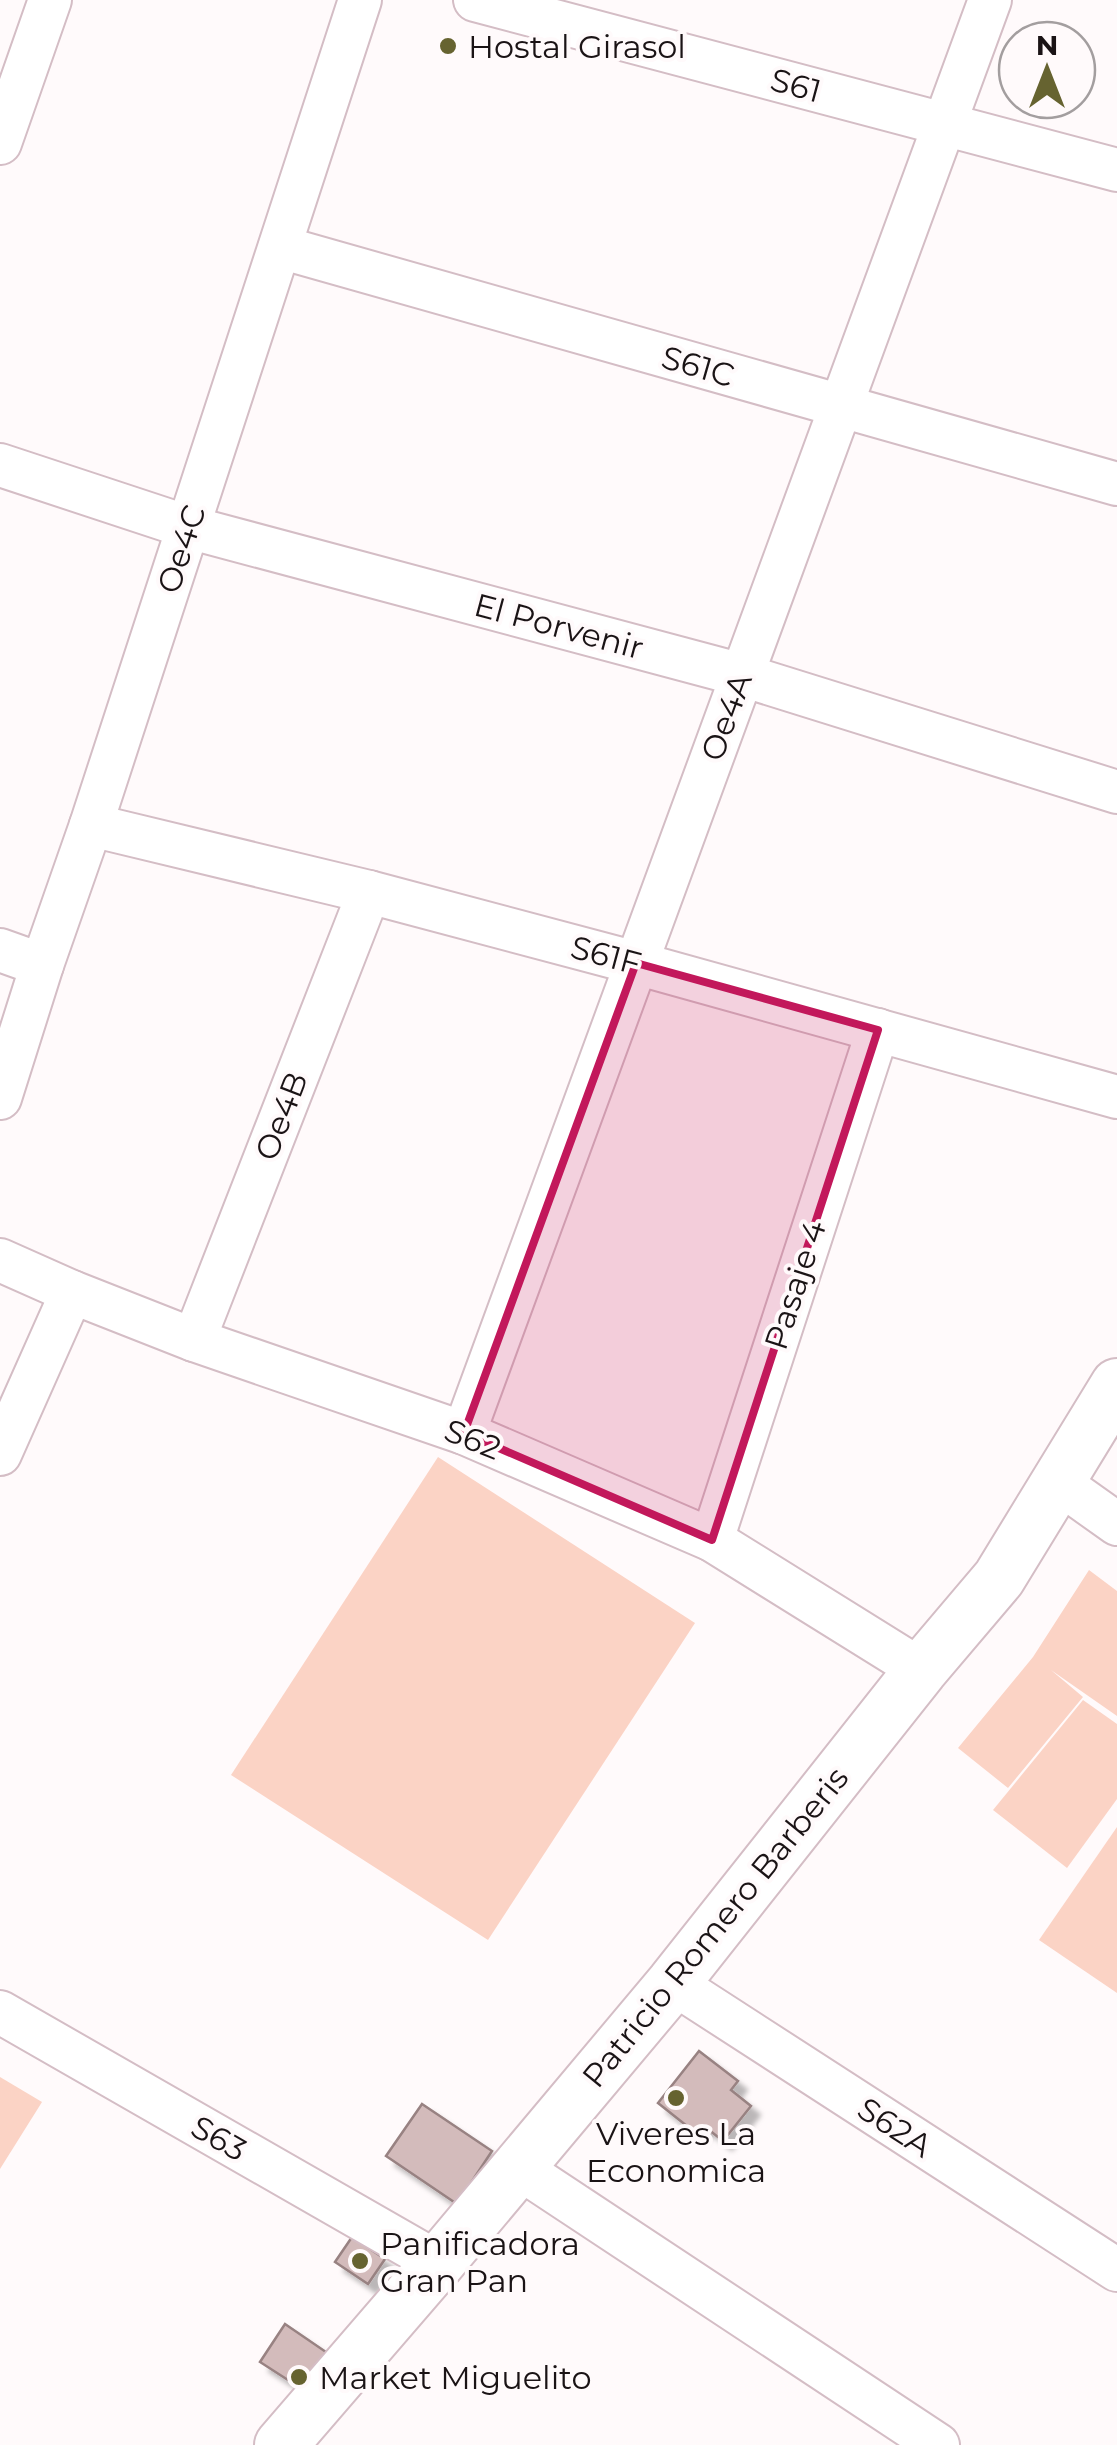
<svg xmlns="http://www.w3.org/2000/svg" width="1117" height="2445" font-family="Montserrat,sans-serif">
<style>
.green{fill:#fbd3c5}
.building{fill:#d3bbbb;stroke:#988282;stroke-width:2.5;filter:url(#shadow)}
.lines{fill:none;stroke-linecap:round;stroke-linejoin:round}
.minor-casing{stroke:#d4bdc5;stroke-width:46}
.tertiary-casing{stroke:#d4bdc5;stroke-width:56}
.minor{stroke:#fff;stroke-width:42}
.tertiary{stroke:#fff;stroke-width:52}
.marked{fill:#c2185b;fill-opacity:0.2;stroke:#c2185b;stroke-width:8;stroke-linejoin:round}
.poi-dot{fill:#666330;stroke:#fffafb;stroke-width:4}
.labels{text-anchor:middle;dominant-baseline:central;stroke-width:8;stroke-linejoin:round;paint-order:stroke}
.poi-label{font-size:32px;fill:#1a1315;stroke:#fffafb;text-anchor:start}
.street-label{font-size:32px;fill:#1a1315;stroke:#fffafb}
</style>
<defs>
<filter id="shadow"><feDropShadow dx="9" dy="9" stdDeviation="2.5" flood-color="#0004"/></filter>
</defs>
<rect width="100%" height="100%" fill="#fffafb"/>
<g class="green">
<path d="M438,1457L695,1623L488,1940L231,1775Z"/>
<path d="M1089,1570L1117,1591V1716L1051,1670L1083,1697L1008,1788L958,1748L1033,1657Z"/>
<path d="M1083,1700L1117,1724V1799L1067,1868L993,1810Z"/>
<path d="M1117,1827V1993L1039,1940Z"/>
<path d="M0,2077L42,2102L0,2169Z"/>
</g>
<g class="building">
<path d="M699,2051L738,2081L731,2090L751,2106L723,2141L704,2126L697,2134L658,2103Z"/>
<path d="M422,2104L492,2151L457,2204L386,2156Z"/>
<path d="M352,2237L385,2259L368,2284L335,2262Z"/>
<path d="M285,2324L326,2352L302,2389L260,2362Z"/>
</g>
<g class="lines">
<defs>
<g id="minor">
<path d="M475,0L1117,170"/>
<path d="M0,143L50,0"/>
<path d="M280,247L1117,484"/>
<path d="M0,465L188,527L742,675L1117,792"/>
<path d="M91,825L369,892L636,963L1117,1097"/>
<path d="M0,950L42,965"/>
<path d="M0,1098L42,965L91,825L360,0"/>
<path d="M0,1260L72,1292L194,1340L464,1433L712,1540L921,1670"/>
<path d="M194,1340L369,892"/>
<path d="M464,1433L990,0"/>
<path d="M0,1454L72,1292"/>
<path d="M1058,1482L1117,1524"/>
<path d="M712,1540L878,1030"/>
<path d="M673,1983L1117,2270"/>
<path d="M0,2012L438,2263"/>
<path d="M519,2168L938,2445"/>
</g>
<path id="tertiary" d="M281,2445L438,2263L673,1983L921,1670L999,1578L1117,1385"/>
</defs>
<use href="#minor" class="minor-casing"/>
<use href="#tertiary" class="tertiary-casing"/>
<use href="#minor" class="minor"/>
<use href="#tertiary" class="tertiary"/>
</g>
<path class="marked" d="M636,963L878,1030L712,1540L464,1433Z"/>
<g class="poi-dot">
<circle cx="448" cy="46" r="10"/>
<circle cx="676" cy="2098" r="10"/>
<circle cx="360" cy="2261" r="10"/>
<circle cx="299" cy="2377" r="10"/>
</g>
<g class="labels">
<g class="poi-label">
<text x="468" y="46">Hostal Girasol</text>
<text x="676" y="2133" text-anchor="middle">Viveres La<tspan x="676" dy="37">Economica</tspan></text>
<text x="380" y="2243">Panificadora<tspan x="380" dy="37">Gran Pan</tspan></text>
<text x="319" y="2377">Market Miguelito</text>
</g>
<g class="street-label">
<text transform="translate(796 85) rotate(15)">S61</text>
<text transform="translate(698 366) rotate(16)">S61C</text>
<text transform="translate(181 549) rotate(-72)">Oe4C</text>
<text transform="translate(559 626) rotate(15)">El Porvenir</text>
<text transform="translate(726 717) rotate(-70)">Oe4A</text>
<text transform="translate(606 955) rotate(15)">S61F</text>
<text transform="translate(281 1116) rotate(-69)">Oe4B</text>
<text transform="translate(795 1285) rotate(-72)">Pasaje 4</text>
<text transform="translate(473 1439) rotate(22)">S62</text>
<text transform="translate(715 1927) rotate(-51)">Patricio Romero Barberis</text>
<text transform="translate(895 2127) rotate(33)">S62A</text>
<text transform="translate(219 2138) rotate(30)">S63</text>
</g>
</g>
<g transform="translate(1047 70)"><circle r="48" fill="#fffafb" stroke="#a39e9f" stroke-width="2.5"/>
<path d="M0-8L18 38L0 25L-18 38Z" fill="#666330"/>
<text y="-15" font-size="28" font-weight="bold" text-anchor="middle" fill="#1a1315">N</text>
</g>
</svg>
